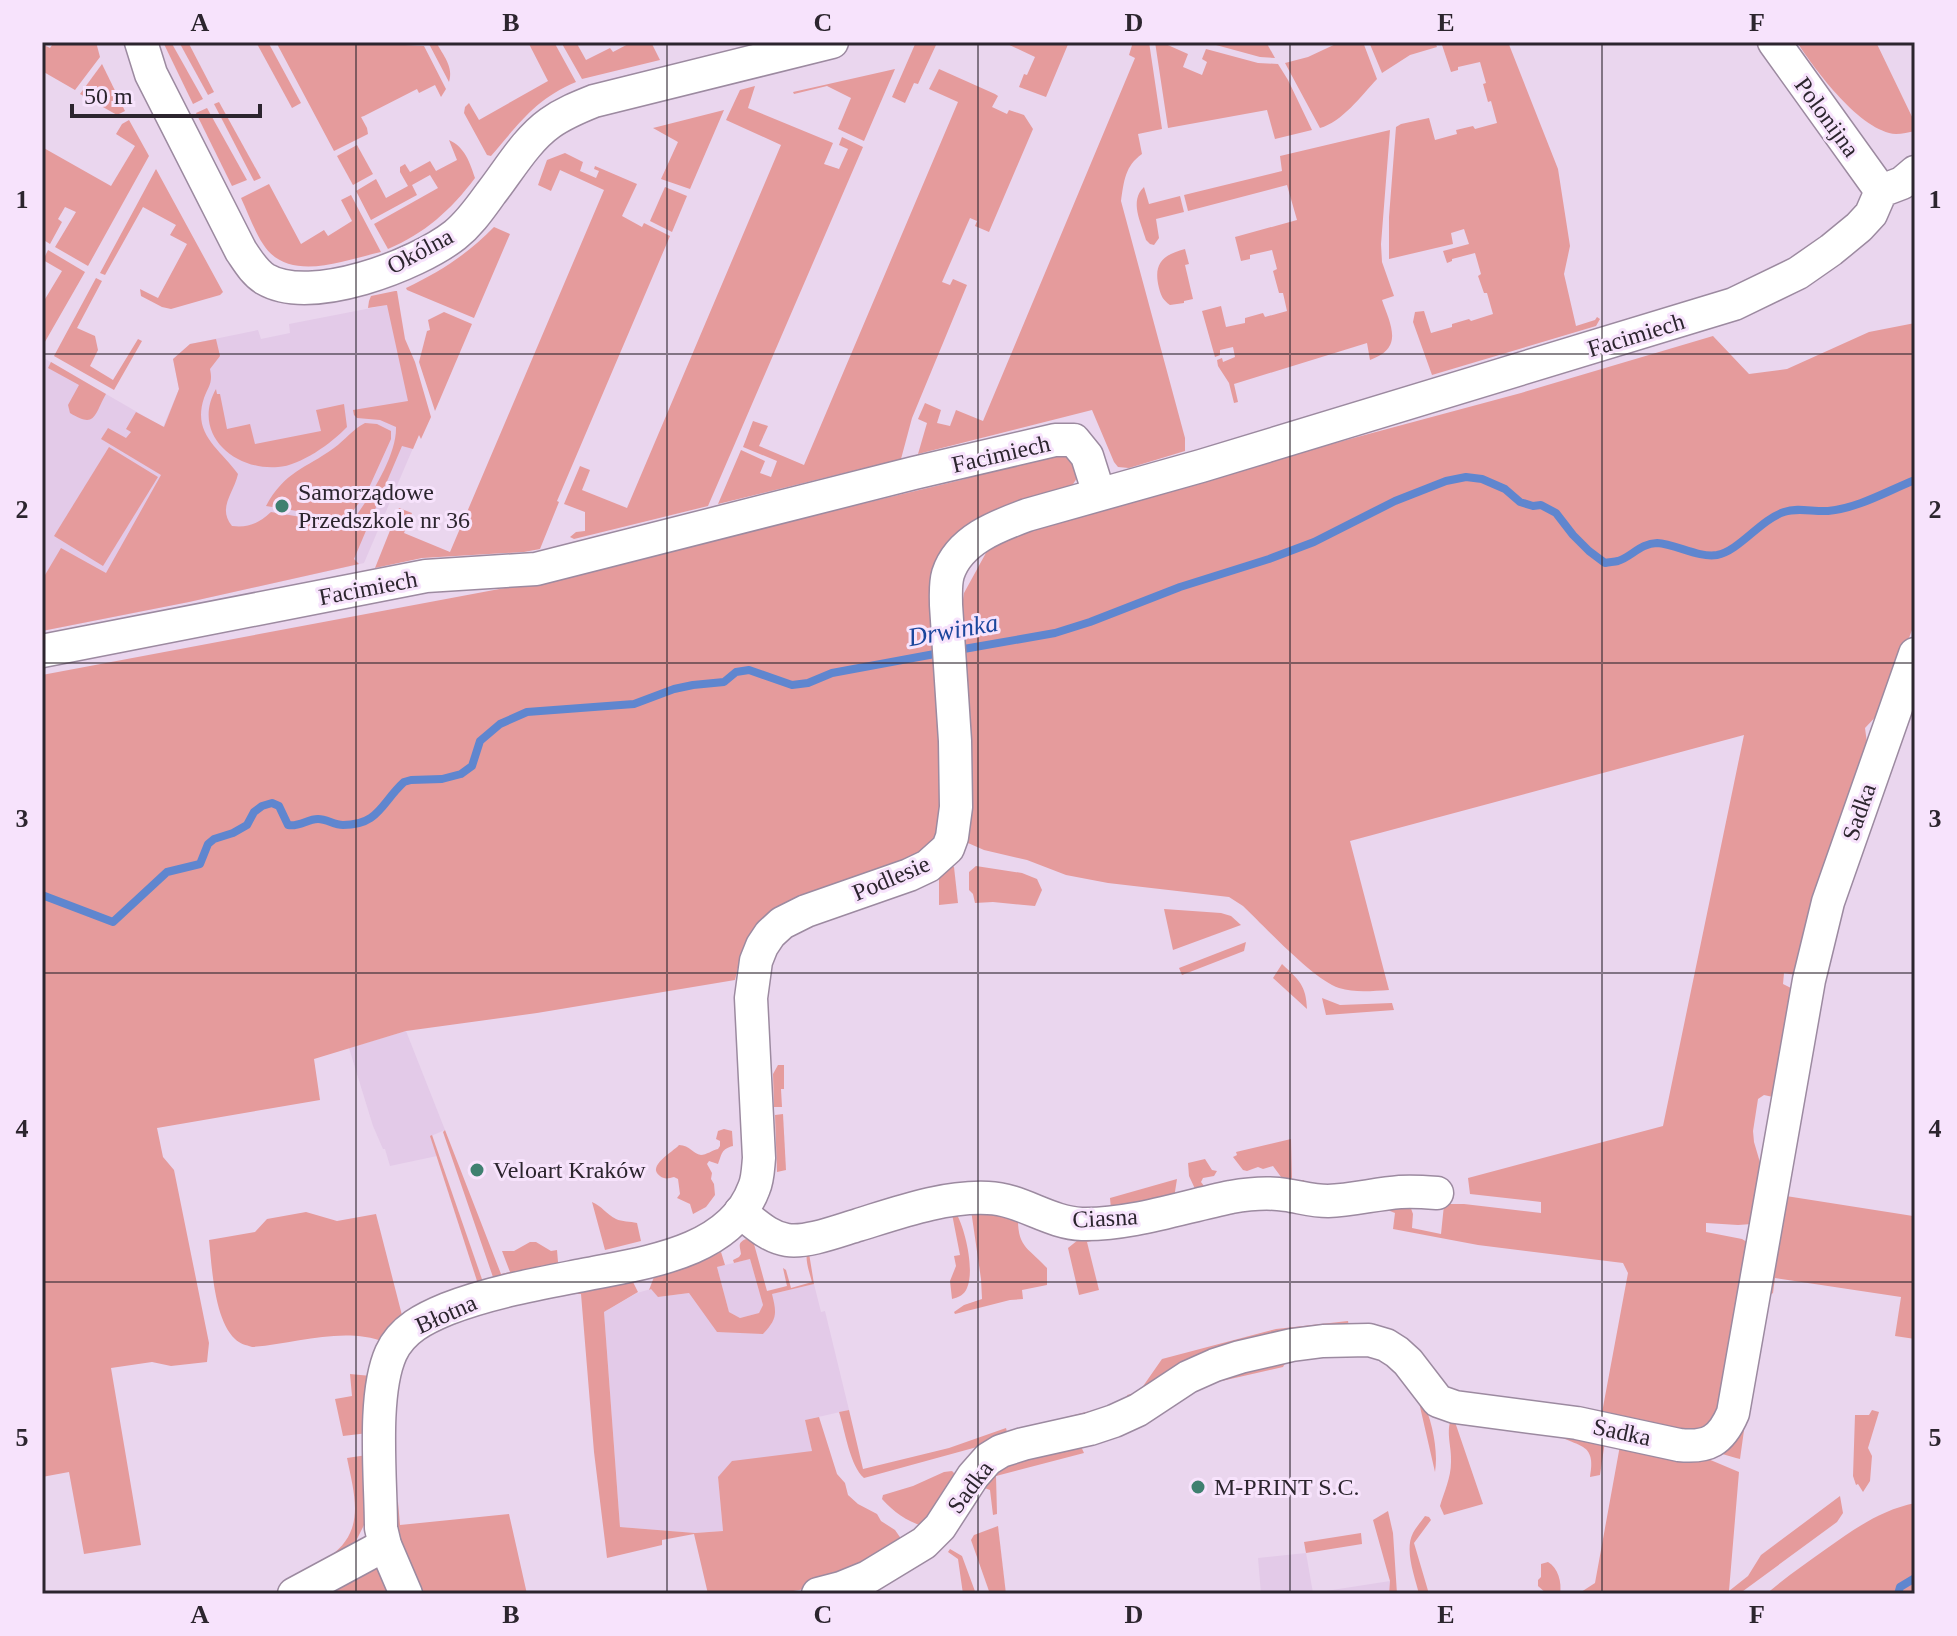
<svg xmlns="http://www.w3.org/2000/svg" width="1957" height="1636" font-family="'Times New Roman',serif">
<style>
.built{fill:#e3cae8}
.green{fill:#e59b9c}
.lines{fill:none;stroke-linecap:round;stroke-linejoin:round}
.stream{stroke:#5f86cf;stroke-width:8}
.minor-casing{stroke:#9c8aa0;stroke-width:35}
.minor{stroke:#fff;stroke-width:32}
.grid{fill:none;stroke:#2c252e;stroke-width:2;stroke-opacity:0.55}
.poi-dot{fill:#3f8070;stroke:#f7e3fc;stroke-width:3}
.labels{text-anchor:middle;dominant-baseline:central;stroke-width:6;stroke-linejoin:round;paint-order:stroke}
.street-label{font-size:24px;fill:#2c252e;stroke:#f7e3fc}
.poi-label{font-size:24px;fill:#2c252e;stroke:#f7e3fc;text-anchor:start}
.water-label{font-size:26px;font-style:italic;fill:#1b469c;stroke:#f7e3fc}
.neatline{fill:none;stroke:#2c252e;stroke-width:3}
.grid-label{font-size:26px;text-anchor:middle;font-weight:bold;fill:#2c252e}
</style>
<rect width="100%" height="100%" fill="#ead6ee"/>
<g class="built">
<path d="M397,303L419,434L364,563L189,602L42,631V357L163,427L179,389L173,359L190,344L258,330L261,339L290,333L289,324Z"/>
<path d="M406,1031L445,1130L431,1136L437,1156L390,1166L385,1149H383L373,1126L349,1048Z"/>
<path d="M750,1259L763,1305L759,1313L740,1318L729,1312L717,1267Z"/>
<path d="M814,1284L821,1312L825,1311L849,1410L805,1420L812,1451L718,1477L723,1531L695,1533L620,1527L604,1312L637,1293L651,1289L659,1297L689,1293L763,1334L772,1294Z"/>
<path d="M1306,1553L1313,1593L1390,1581L1389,1594H1261L1258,1558Z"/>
</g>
<g class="green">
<path d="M54,42H96L100,57L75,90L42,71V44L50,48Z"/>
<path d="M163,42H171L203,99L193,104Z"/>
<path d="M179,42H188L214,92L208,95Z"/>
<path d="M256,42H268L301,103L292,108Z"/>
<path d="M276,42H348L424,46L446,89L441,97L435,85L419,93L417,89L364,116L361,117L367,128L368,134L334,151Z"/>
<path d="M428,42H436C443,55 454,67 449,82Z"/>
<path d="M528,42H554L576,82C535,99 519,124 491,156L487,155L464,113L465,107L469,103L479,120L548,81Z"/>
<path d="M561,42H576L586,60L610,48L613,52L632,42H651L660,60L582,79Z"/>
<path d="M916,42H934L936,45L918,84L914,83L905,103L892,97Z"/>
<path d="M1003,42H1069L1046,97L1019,87L1024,74L1027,75L1035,57Z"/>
<path d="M1133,42H1149L1162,129L1138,134L1142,154C1125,166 1124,181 1121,201L1185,438V451L1129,468L1118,467L1114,462L1092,410L918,454L927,423L918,419L925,403L941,410L937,423L950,426L956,410L983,421L1135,58L1129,55Z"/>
<path d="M1155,42H1161L1188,54L1183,67L1202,75L1207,62L1202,59L1206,49L1258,63L1278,64L1288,80L1312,130L1275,139L1267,110L1168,128Z"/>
<path d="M1205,42H1266L1275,58L1260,57Z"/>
<path d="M1340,42H1363L1377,79C1361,96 1342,122 1320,128L1285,63L1308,57Z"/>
<path d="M1369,42H1435L1437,47L1410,55L1382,73Z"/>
<path d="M1441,42H1508L1558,169L1570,246L1564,274L1576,326L1595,320L1597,317L1600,319L1596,326L1432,375L1413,322L1415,312L1424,311L1431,333L1452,327V324L1469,319L1471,321L1493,314L1487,293H1484L1478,276L1481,274L1475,253L1452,259V261L1447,263L1443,251L1469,244L1464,229L1451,233L1453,244L1389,259V217L1396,127L1401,124L1429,118L1435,140L1457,134L1456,130L1473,126L1475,129L1497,123L1491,101L1488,102L1483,84L1486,83L1480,62L1458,67V70L1451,72Z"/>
<path d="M1797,42H1876L1915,123V131C1909,132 1902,134 1896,134C1861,132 1815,70 1797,42Z"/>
<path d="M102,64L125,111L117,115L80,94Z"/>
<path d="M895,69L864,141L838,129L851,98L827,86L794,94L793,92Z"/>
<path d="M939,69L995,94L998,96L992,107L1007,114L1009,110L1024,115L1033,129L989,232L975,226L977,221L970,218L942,282L950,285L953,279L967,285L912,418L901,459L718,504L741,450L765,461L760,473L771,477L777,461L743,447L753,421L768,426L759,446L804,465L958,102L929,89Z"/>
<path d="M755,86L748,108L833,143L824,164L839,169L848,149L839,145L842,137L863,147L708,506L574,539L570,537L576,532L585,531V512L564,504L580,466L590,470L582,490L627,508L781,145L726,120L740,90Z"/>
<path d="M219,102L261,178L254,181L214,104Z"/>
<path d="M207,108L247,180L232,186L196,113Z"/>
<path d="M724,110L690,189L661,179L678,142L653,128Z"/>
<path d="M129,120L149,156L88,266L55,247L76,212L65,207L58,219L62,222L50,244L42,239V147L111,186L135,146L116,134L122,124Z"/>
<path d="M1390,130L1381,244L1382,262L1394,296L1382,300C1391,326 1404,348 1370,360L1367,343L1234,384L1238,402L1234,403L1229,383L1218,366L1217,360L1222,358L1223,362L1235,357L1233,347L1220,350V355L1215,357L1202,311L1221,306L1226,327L1245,323V318L1263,313L1265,317L1287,311L1283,293H1279L1273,271L1277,269L1272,250L1250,255V259L1241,261L1235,237L1297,220L1287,185L1188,211L1184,195L1282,171L1280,156Z"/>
<path d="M449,140C465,147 470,163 475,178C451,210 424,234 388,249L374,224L438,188L430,175L412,185L417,195L371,220L356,191L376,179L386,198L408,186L400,172V167L405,164L410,172L430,161L436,171L457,160Z"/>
<path d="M357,145L373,174L353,185L337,156Z"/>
<path d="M565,153L583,162L580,171L596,178L599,171L594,169L595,166L637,184L622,216L642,227L644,223L670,236L557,501L559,502L540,549L524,552L422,558L375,568L399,508L412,513L404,533L450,552L604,190L560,170L551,191L538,185L547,160Z"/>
<path d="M156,169L223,292L220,295L171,309L162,307L141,296L140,289L158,298L187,244L170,235L176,225L143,207L105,275L100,273Z"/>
<path d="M269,184L301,244L324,230L328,236L352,221L341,200L351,195L381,252C345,260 288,284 263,244C254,230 248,213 241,198Z"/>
<path d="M665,187L687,196L672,232L650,221Z"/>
<path d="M1144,187L1149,204L1180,196L1184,212L1156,219L1159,238L1154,245L1150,244L1146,240C1141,222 1129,201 1144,187Z"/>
<path d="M494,227L510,234L474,318L407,290L406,288C440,272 469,253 494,227Z"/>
<path d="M1185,249L1189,264L1185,265L1193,299L1184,301V303L1170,305C1163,300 1161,296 1159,288C1153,264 1162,255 1185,249Z"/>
<path d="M48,250L85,272L42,347V304L62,271L43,260Z"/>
<path d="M96,278L102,281L77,328L95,336L98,350L90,366L113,380L138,339L142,341L114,390L54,356Z"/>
<path d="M395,291H397L405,339L415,362L431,417L421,439L419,435L413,449L402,446L354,559L359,564L189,602L42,631V580L61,548L106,573L161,475L101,439L108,428L126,438L131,432L126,429L136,412L164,427L179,389L173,359L190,344L216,339L220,356L210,369C213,383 209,385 204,398C192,434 219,448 238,474C234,493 217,508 232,526C249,528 259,523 271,512L349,525C367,502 397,457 396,427L380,420L357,418L354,415L353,410L408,401L387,305L368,308L369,301L371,296Z"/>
<path d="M444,312L472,324L435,411L419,362L427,331L430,330L428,320Z"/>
<path d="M1915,323V626L1912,630L1882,710L1865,728L1867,743L1850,792L1802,976L1784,973L1783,984L1793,989L1773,1097L1764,1095L1758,1099L1753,1131L1754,1142L1764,1176L1752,1224L1738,1225L1706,1223V1232L1742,1239L1752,1245L1730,1398L1709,1435L1601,1418L1628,1273L1623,1263L1478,1245L1393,1229L1395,1213L1390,1211L1385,1205L1409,1203L1413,1214L1412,1228L1441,1234L1444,1205L1447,1204H1464L1541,1213V1202L1470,1194L1468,1178L1663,1126L1744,735L1350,841L1389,990C1372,991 1355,993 1339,988C1314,980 1264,926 1243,906L1229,897L1108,883L1066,875L1027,860L984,850L968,843L957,637L964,593L987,551L1019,528L1521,393L1713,336L1749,374L1787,369L1869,332Z"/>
<path d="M51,362L106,394C94,415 96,429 70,413L68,405L79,385L48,368Z"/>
<path d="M216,389L217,394H220L227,429L250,424L255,444L321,431L316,410L344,404L347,427C332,443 300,466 278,467C234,471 191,433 216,389Z"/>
<path d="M365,423L377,424L391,431V439L367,492L347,519L266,506C285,471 305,469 334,448C345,440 353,429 365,423Z"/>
<path d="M109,447L158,477L103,566L54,536Z"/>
<path d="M1045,456H1065L1075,464L1077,478L1068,492L961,539L941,754V818L933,840L918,857L741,955L735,980L537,1013L406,1031L314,1059L320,1100L157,1128L163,1157L174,1170L209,1343L207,1362L171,1366L152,1362L111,1368L141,1545L84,1554L69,1472L42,1477V675L536,582L961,480Z"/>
<path d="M951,866L954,867L958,903L939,905V874Z"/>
<path d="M976,866L1022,873L1037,879L1042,890L1035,906L993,902L975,903L973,894L969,890V872Z"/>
<path d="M1164,909L1221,913L1231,916L1241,925L1173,950Z"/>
<path d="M1246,942L1244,951L1182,975L1179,968Z"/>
<path d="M1282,964C1299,980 1306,985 1307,1009L1273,978Z"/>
<path d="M1322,998L1340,1005L1392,1003L1394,1010L1326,1015Z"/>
<path d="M778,1065H784V1089H781L782,1107H774L773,1074Z"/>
<path d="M783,1114L786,1170L777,1172L775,1115Z"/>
<path d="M724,1129L732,1131L733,1146C721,1149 722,1154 718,1164L709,1161L707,1164L712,1173L711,1179L714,1184L715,1195L706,1207L693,1214L690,1204L677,1198L680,1194L678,1179L674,1177C669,1178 665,1180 660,1176C646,1166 673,1152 679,1145C690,1145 693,1154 701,1155C706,1155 713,1150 718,1149L720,1146V1141L716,1139L718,1131Z"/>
<path d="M445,1130L501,1274L510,1272L502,1251H514L530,1242H536L551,1251L557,1250L558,1262H562L561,1269L494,1280L443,1132Z"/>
<path d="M432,1135L484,1285L478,1284L430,1136Z"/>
<path d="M1291,1139L1292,1181L1304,1180L1303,1185L1284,1181L1273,1166L1263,1169L1258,1167L1247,1171L1243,1170L1233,1157L1237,1155L1236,1152Z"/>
<path d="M1205,1159L1212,1170L1217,1171L1214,1176L1203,1178L1201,1182L1204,1186L1197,1193L1189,1176L1188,1163Z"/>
<path d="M1177,1179L1174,1198L1111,1209L1110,1198Z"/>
<path d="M1786,1196L1913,1216L1915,1210V1339L1895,1336L1901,1297L1775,1278L1773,1293L1762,1301L1740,1459L1736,1458L1712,1451Z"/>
<path d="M592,1202C602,1206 606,1214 616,1219C622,1222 630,1221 637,1223L641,1241L605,1250Z"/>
<path d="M973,1207L1018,1220C1018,1248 1030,1249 1047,1268V1285L1022,1290L1023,1299L1010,1300L955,1314L954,1312L964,1305L982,1299L981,1279L971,1210Z"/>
<path d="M955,1211C965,1227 975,1270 967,1288C964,1295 959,1297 952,1299L950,1281L956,1266L954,1256L960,1255L952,1214Z"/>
<path d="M306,1212L337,1221L376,1214L404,1323L385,1342C342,1326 295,1344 252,1347C246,1345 240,1344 235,1339C214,1319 212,1267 209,1240L255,1232L267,1219Z"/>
<path d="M1088,1232H1135L1087,1242L1099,1290L1079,1295L1068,1248Z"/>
<path d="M746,1239L750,1240L754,1244L767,1291L787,1286L783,1268L786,1270L791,1288L812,1282C809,1271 804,1258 808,1247L814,1284L772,1294C777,1314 777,1319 763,1334L717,1332L689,1293L658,1297L651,1289L649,1290L654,1277L692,1265L721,1252L725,1265L717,1267L729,1312L740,1318L759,1313L763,1305L750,1259L734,1263L733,1260L739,1257L741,1254C740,1246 737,1243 746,1239Z"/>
<path d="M632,1280L638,1292L604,1312L620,1527L695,1533L723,1531L718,1477L732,1461L812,1451L805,1420L819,1417L837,1474L845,1483L848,1495L858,1504L877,1514L881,1521L895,1530L902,1540L828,1585L776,1594H708L694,1534L662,1540V1545L607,1558L594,1452L581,1294H576L578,1289Z"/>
<path d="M1348,1321L1349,1327L1133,1404L864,1478C850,1466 845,1431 839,1412L849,1410L863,1469L949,1448L1006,1428L1007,1432L1106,1407L1128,1398L1127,1395L1139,1392L1162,1359L1276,1329Z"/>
<path d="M1328,1346C1346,1346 1367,1344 1383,1353C1419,1371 1441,1434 1435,1472L1418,1398L1400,1369L1390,1360L1379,1354L1366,1352H1336L1287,1360L1283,1367L1204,1385L1190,1394L1188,1388C1230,1361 1280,1355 1328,1346Z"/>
<path d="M350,1374L371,1376L368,1433L343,1436L335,1399L352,1396Z"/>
<path d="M1872,1410L1879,1412L1868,1448L1872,1456L1870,1481L1863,1492L1858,1484L1856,1485L1853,1476L1855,1415H1869Z"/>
<path d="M1452,1417L1455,1422L1483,1504L1444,1515L1440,1506C1444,1492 1451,1478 1451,1462C1452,1447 1445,1431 1452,1417Z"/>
<path d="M1556,1434L1605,1441L1600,1475L1590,1477C1597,1441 1577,1448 1556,1434Z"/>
<path d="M1078,1440L1084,1453L996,1476L997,1514L993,1515L990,1490L976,1485L984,1469Z"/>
<path d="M1621,1440L1701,1456L1739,1472L1729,1591L1748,1576L1761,1555L1840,1496L1843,1513L1837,1522L1739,1594H1578L1595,1583Z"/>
<path d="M367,1455L366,1521L356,1541L340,1559L329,1557C366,1531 355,1497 347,1458Z"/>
<path d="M952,1471L957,1476L923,1526C906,1521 894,1512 882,1499L883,1495L913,1486L944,1472Z"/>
<path d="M398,1502L400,1525L509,1514L527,1594H412L390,1509Z"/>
<path d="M1915,1503V1594H1766C1785,1578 1806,1563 1826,1549C1854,1529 1881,1510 1915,1503Z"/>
<path d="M1388,1511L1393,1533L1397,1594H1389L1390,1581L1373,1520Z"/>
<path d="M1425,1516L1429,1517L1431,1520L1414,1543L1429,1594H1419C1415,1577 1404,1550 1413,1533C1416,1527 1421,1522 1425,1516Z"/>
<path d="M998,1526L1006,1594H990L971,1540L974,1535Z"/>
<path d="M1361,1533L1362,1544L1306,1553L1304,1542Z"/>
<path d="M950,1549L962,1556L976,1594H963L958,1559L948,1552Z"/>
<path d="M1548,1562C1558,1568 1562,1582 1560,1594H1547L1538,1586V1580L1541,1577V1564Z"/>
<path d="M375,1567L378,1568L398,1594H321Z"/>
</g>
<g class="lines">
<g class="stream">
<path d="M958,650L1055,633L1090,622L1180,587L1269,559L1314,542L1395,501L1446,481L1466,477L1482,479L1505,489L1520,502L1533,506L1541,505L1556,513L1573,535L1589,551L1605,563C1609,562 1614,562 1618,561C1631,557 1641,543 1657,543C1676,544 1698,558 1717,555C1739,551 1760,520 1784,512C1798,507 1813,512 1828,511C1859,508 1887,491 1915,480"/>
<path d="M42,895L113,922L167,872L200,864L208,844L214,839L233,833L247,825L254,812L262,806L272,803L279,806L288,825C300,827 307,819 318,819C327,819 334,825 343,825C379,825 381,803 404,782L411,780L442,779L461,774L472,766L480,741L500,724L527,712L634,704L674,689L693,685L724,682L736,672L749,670L792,685L808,683L832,673L940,653"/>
<path d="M1898,1594L1900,1587L1915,1578"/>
</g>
<defs>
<g id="minor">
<path d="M141,42L151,74L241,251C248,261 254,272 265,279C311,306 417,265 455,235C470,223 480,208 491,193C509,170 526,140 550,123C564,113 579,107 594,101L832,42"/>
<path d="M1774,42L1881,191"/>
<path d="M42,651L426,576L536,569L914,473L1055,440H1074L1087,456L1099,494"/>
<path d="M740,1212C755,1223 768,1237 787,1240C807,1243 838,1231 858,1225C900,1212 944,1196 988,1198C1021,1199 1049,1223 1082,1224C1132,1225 1182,1207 1231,1197C1248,1194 1268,1192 1286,1195C1300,1197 1313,1201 1328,1201C1352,1200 1376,1194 1400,1192C1412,1191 1425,1192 1437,1193"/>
<path d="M294,1594L385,1545"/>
<path d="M406,1594L385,1545L381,1528C381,1480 372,1395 391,1353C402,1329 425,1318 447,1309C491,1292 537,1284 583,1275C641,1263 730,1254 754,1188C758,1179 758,1168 759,1158L751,998L756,961L762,946L770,934L782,923L806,911L909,875L928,866L948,848L952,837L956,807L955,741L946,605C946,595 945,584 948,574C959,540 997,526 1027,515L1201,466L1734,304L1798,273L1831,250L1859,227L1871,214L1881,191L1902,183L1915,172"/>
<path d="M818,1594L841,1588L868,1577L924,1543L940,1527L973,1476L988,1459L1001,1451L1023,1444L1090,1429L1114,1421L1138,1410L1188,1377L1215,1365L1240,1357L1292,1345L1323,1341L1369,1340L1386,1345L1397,1352L1408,1362L1438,1401L1455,1407L1577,1423L1679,1445C1708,1448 1721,1441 1733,1413L1809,980L1828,902L1915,654"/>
</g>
</defs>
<use href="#minor" class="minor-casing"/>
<use href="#minor" class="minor"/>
</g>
<path class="grid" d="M356,42V1594M667,42V1594M978,42V1594M1290,42V1594M1602,42V1594M42,354H1915M42,663H1915M42,973H1915M42,1282H1915"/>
<g class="poi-dot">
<circle cx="282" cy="506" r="8"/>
<circle cx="477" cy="1170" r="8"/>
<circle cx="1198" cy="1487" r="8"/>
</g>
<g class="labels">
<g class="street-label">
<text transform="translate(1827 117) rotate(54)">Polonijna</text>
<text transform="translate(420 251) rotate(-28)">Okólna</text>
<text transform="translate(1636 335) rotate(-17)">Facimiech</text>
<text transform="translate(1001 454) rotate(-13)">Facimiech</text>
<text transform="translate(368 588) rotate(-11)">Facimiech</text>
<text transform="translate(1859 812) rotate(-71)">Sadka</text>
<text transform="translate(891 878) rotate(-23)">Podlesie</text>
<text transform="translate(1105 1218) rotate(-3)">Ciasna</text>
<text transform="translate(446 1314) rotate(-24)">Błotna</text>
<text transform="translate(1622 1432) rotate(12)">Sadka</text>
<text transform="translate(970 1487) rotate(-53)">Sadka</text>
</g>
<g class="poi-label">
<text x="298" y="492">Samorządowe<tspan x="298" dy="28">Przedszkole nr 36</tspan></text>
<text x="493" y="1170">Veloart Kraków</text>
<text x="1214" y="1487">M-PRINT S.C.</text>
</g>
<g class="water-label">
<text transform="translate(953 630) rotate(-10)">Drwinka</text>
</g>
</g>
<rect width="1957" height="1636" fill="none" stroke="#f7e3fc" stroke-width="88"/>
<path d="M72 104v12h188v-12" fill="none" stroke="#2c252e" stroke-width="4"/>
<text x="84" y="104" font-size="24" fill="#2c252e" stroke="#f7e3fc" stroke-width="6" paint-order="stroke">50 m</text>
<rect x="44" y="44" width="1869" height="1548" class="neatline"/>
<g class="grid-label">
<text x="200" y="31">A</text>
<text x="511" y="31">B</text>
<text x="823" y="31">C</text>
<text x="1134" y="31">D</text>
<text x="1446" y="31">E</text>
<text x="1757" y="31">F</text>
<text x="22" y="208">1</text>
<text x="1935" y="208">1</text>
<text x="22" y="518">2</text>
<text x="1935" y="518">2</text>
<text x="22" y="827">3</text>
<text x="1935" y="827">3</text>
<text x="22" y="1137">4</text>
<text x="1935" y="1137">4</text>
<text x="22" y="1446">5</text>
<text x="1935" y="1446">5</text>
<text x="200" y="1623">A</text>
<text x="511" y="1623">B</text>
<text x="823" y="1623">C</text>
<text x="1134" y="1623">D</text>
<text x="1446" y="1623">E</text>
<text x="1757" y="1623">F</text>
</g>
</svg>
